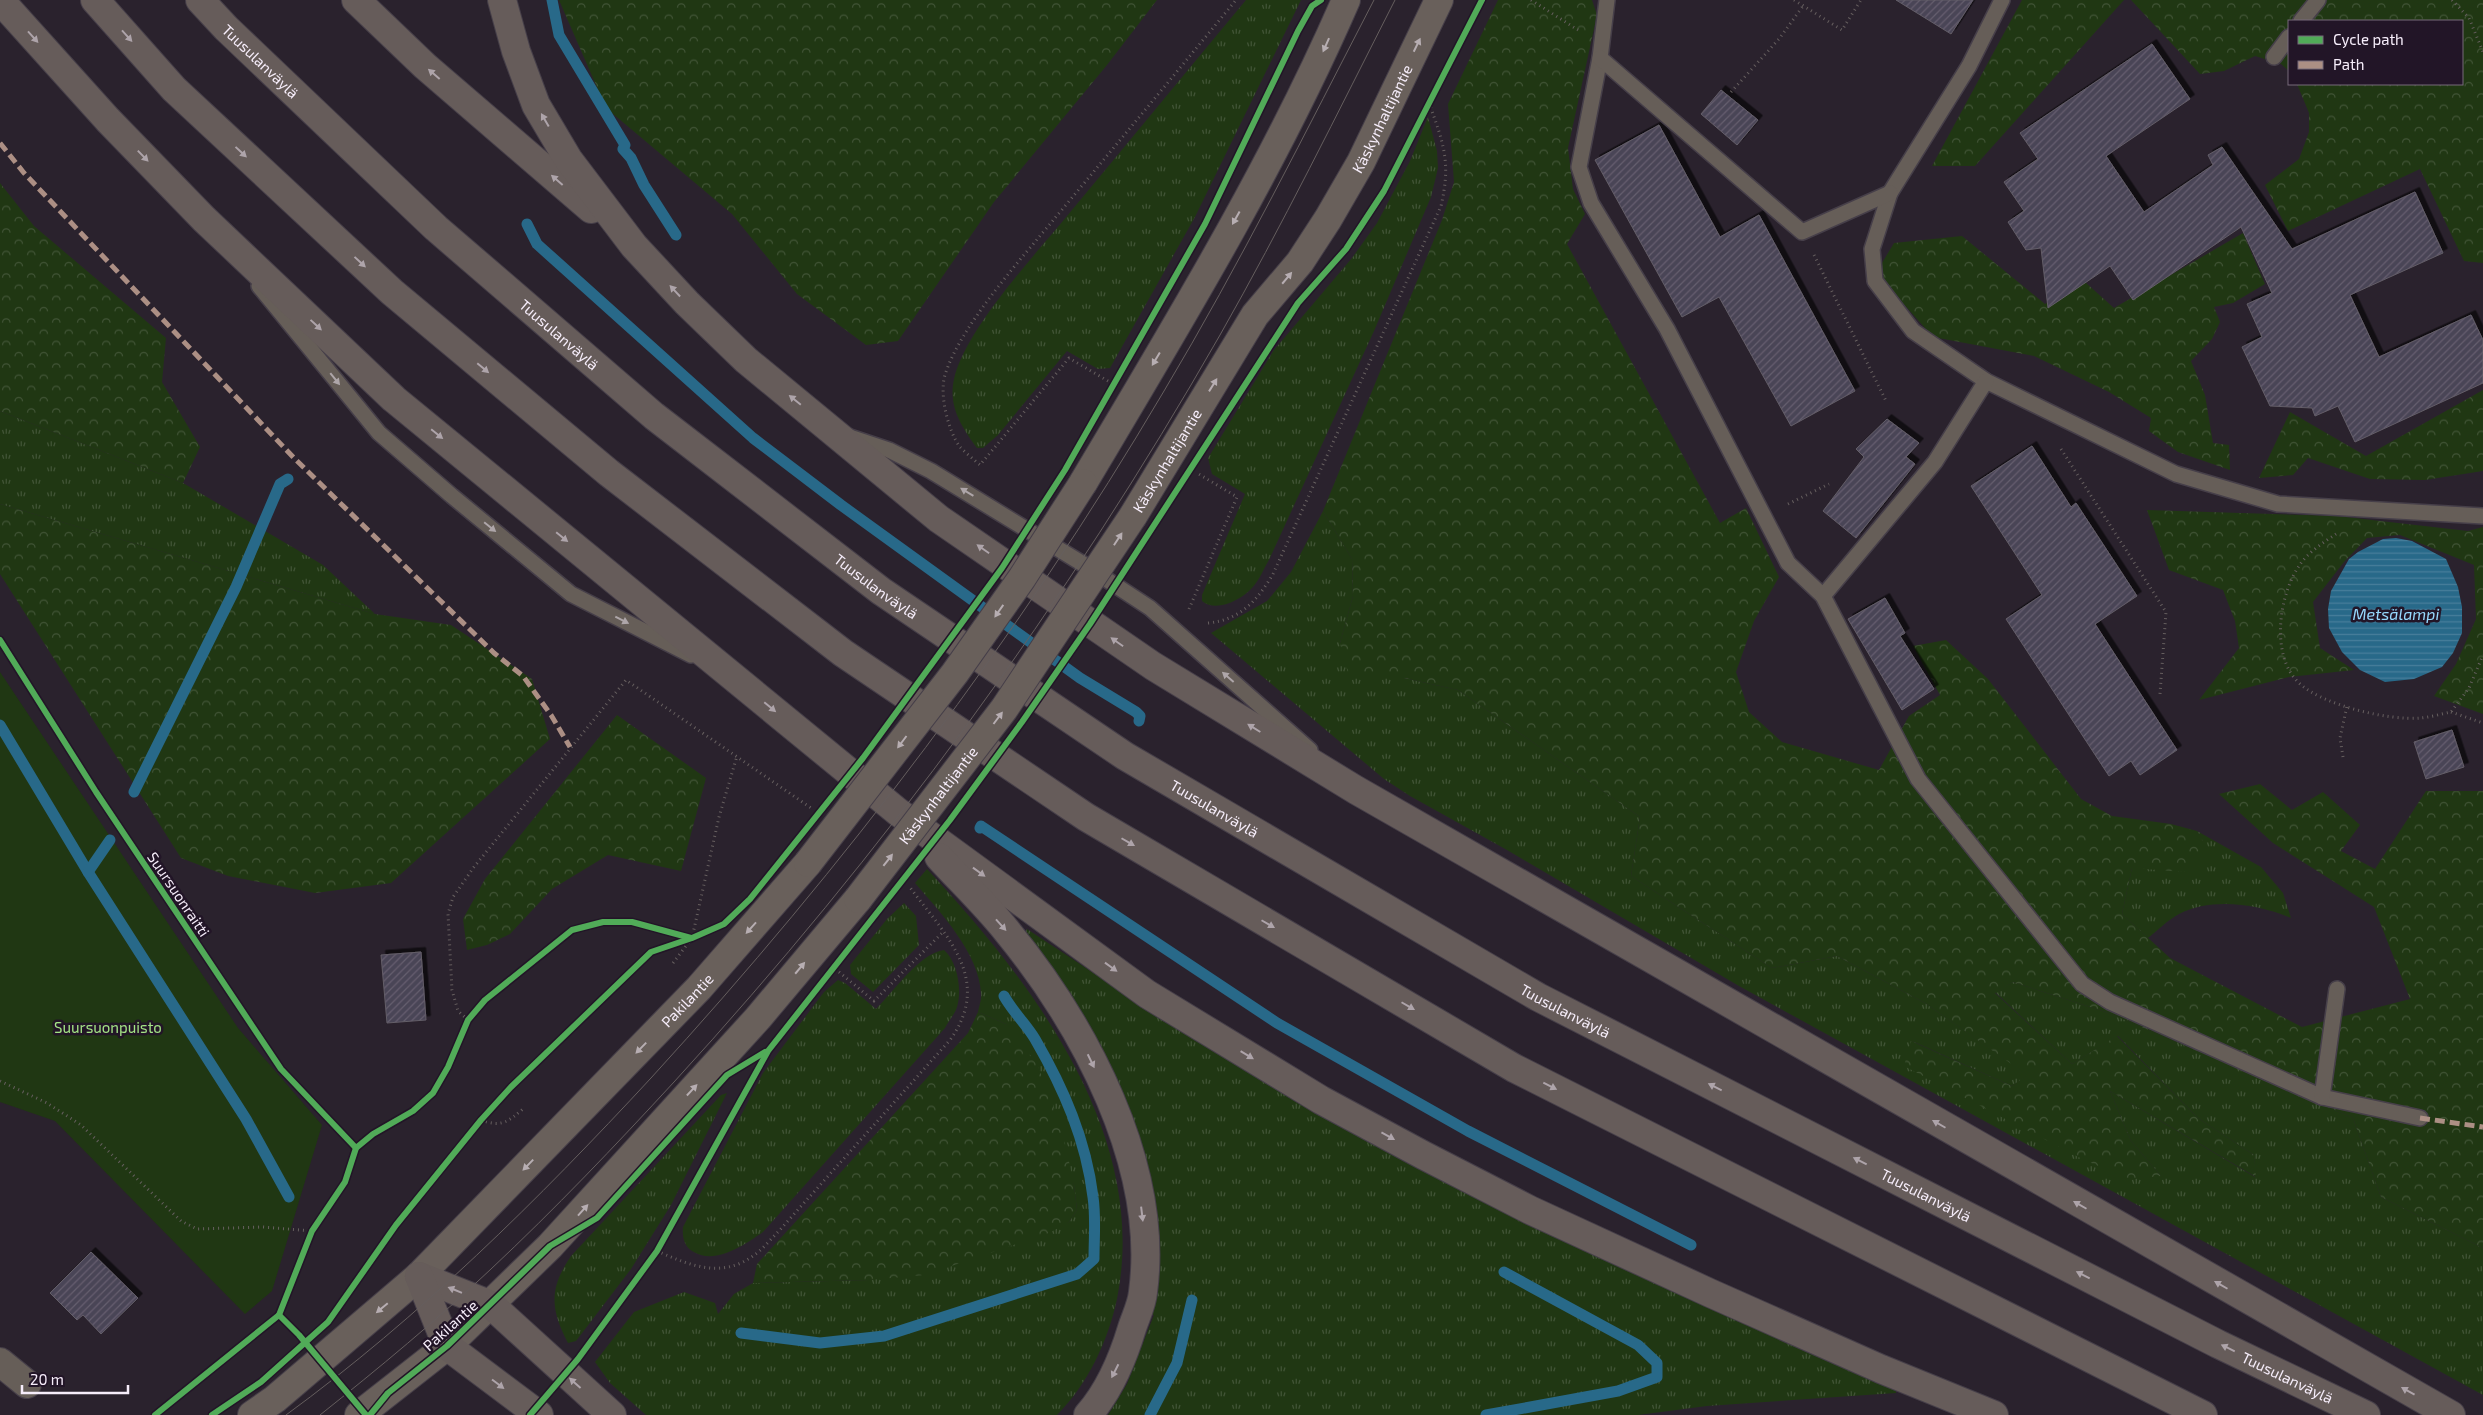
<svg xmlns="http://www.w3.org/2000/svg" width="2483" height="1415" font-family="'Exo 2',sans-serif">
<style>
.grass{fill:url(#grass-tufts)}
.forest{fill:url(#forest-crowns)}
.green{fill:#203713}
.water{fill:url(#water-rules)}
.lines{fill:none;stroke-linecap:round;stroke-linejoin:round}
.stream{stroke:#286989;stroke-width:11}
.building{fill:url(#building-hatch);stroke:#635e68;filter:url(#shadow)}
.lane-casing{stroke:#463f49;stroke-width:18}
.street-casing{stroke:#463f49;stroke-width:30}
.secondary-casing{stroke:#463f49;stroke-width:30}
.highway-casing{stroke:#463f49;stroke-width:30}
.path{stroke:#665f5f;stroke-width:3;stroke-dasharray:1 4;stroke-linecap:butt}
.lane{stroke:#665e58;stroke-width:15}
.street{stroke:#665e58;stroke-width:28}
.secondary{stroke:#69605b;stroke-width:28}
.highway{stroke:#665c5a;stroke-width:28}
.tram{stroke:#655e5e;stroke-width:1}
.secondary-bridge-casing{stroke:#463f49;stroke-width:30;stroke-linecap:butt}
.secondary-bridge{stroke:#69605b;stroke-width:28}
.quiet{stroke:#ac8f84;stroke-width:5;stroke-dasharray:10 5;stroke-linecap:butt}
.cycleway-casing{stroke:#221527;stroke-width:9}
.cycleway{stroke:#51ab58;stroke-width:6}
.oneway{fill:#aea4aa}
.oneway2{fill:#b7aeb2}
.oneway3{fill:#aea6a9}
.labels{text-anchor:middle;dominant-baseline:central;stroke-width:5;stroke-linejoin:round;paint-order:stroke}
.street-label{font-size:15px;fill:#f6edfa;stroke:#221527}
.park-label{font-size:15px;fill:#a4e486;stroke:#221527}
.water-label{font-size:16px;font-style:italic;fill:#96d8fd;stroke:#221527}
</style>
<defs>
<pattern id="grass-tufts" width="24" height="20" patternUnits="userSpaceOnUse" patternTransform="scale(1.25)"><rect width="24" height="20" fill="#203713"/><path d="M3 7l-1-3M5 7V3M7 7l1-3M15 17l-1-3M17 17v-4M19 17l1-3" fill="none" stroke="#415436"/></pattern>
<pattern id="forest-crowns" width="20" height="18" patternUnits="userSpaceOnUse" patternTransform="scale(1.25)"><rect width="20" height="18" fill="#203713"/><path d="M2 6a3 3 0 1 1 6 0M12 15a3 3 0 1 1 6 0" fill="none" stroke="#415436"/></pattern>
<pattern id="water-rules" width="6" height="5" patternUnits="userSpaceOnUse" patternTransform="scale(1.25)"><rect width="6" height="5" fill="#286989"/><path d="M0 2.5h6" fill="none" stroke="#487f9b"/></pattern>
<pattern id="building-hatch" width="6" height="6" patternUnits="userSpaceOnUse" patternTransform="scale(1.25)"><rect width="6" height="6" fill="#4a4456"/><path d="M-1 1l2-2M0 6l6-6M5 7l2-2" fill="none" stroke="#655f6f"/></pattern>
<filter id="shadow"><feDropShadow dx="4.5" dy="-4.5" stdDeviation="0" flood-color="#0009"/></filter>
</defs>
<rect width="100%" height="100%" fill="#2a222d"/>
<g class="grass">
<path d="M1246,0H1301L1195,217L1110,368L1098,369L1067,351L998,435L983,448H977C961,426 948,406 954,379C965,330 1035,255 1067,216C1127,144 1186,72 1246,0Z"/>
<path d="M1428,117L1437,151L1438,168L1431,197L1374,331L1269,560C1264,568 1259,581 1252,588C1241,600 1216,613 1202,601V595L1245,494L1212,474L1208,458L1274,350L1352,258L1377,223L1410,161Z"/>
<path d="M0,411L183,483L323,565L375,614L0,504Z"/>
<path d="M1323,511L1352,559L1353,596L1340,643L1404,678L1458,690L1640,817L1631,876L1772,968L1837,956L1925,1003L2028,1075L2012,1086L1912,1041L2161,1176L2131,1141L2110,1091L2255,1177L2254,1155L2198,1118L2118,1036L2072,1064L1995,992L2013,982L2109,1013L2353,1118L2381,1197L2483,1248V1395L1739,986L1507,850L1410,796L1384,779L1211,633L1267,601L1291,572Z"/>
<path d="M2197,831L2261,867L2283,893L2291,918C2258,904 2212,897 2179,914C2168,920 2158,930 2148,938L2122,914L2132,868L2209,853Z"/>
<path d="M927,869C1032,982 1150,1134 1117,1299C1108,1341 1088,1384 1057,1415H646L610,1383L595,1362L634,1312L684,1292L715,1303L718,1314L734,1294L753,1283L869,1280L1069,1222L1077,1210L1074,1185L1006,1024L978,1012C979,1006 982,999 981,993C979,953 940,912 915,883Z"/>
<path d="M904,903L916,916L919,945L873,992L851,974L850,965L887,919Z"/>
<path d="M1027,929L1142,1005L1896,1386V1393L1707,1406L1638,1415H1108L1127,1384L1154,1315L1149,1314L1152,1195L1134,1121L1101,1047L1065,988L1024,935Z"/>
<path d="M944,950C958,962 963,993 956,1010C953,1016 948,1022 945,1028L763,1232C744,1245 715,1266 692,1251C684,1246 682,1236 683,1227L763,1073L824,992L838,980L845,983L876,1009C893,992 920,953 944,950Z"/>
<path d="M727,1093L671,1205L631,1269L576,1341L568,1343C550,1309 549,1288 571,1256L721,1095Z"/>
</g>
<g class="forest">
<path d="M559,0H1157L1107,65L994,202L898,341L866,345L797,294L732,214L606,108Z"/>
<path d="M1498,0H1592L1597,15L1568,148L1573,189L1585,214L1567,244L1720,523L1746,508L1779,577L1754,621L1736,672L1749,712L1782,742L1879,770L1909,716L1940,695L1913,646L1946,640L1988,679L2081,799L2112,816L2171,824L2197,831L2210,853L2184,872L2132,868L2122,914L2170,958L2302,1027L2410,999L2374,907L2273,843L2219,794L2260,784L2292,810L2323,792L2360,825L2341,851L2375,869L2426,791H2483V1248L2381,1197L2353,1118L2109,1013L2013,982L1995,993L2072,1064L2117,1036L2198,1118L2254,1155L2256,1177L2110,1091L2131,1141L2161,1176L2130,1179L2084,1160L1904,1066L1911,1041L2012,1086L2027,1075L1925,1003L1837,956L1772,968L1631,876L1640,817L1458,690L1404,678L1348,673L1340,643L1353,596L1352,559L1323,511L1442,220L1454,182L1448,104Z"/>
<path d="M2022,0H2124L1975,166H1932Z"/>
<path d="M2131,0H2483V263L2464,261L2420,169L2288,231L2265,185L2299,159L2309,132V113L2297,84H2462V21H2289V71L2281,64L2255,56L2224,71L2200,74Z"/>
<path d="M0,183L34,226L166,338L162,382L200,447L183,483L0,411Z"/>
<path d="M2243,233L2265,284L2233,303L2214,307L2220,322L2212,339L2191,361L2205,395L2213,443L2229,445L2230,470L2178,452L2149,431L2151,418L2109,392L2034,356L1933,337L1876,273L1894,243L1962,236L2045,304L2085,282L2114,308Z"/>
<path d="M2483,390V471L2425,480L2370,479L2308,458L2293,475L2259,478L2290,412L2366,456Z"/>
<path d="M0,504L375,614L451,625L532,679L550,739L391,883L315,893L228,876L181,858L0,574Z"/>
<path d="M2147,510L2337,516L2468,531L2483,527V714L2434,696L2456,664L2476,619L2474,565L2400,535L2367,538L2344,562L2313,602L2320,648L2354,670L2289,677L2199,700L2239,648L2235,621L2223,590L2169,570Z"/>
<path d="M617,715L706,778L681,871L608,855L552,889L510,934L487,945L467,950L463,919L485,879Z"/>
<path d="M978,1012L1006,1024L1038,1066L1062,1129L1074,1185L1077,1210L1069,1222L1049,1233L925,1275L869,1280L753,1283L757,1264L968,1033Z"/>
</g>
<path class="green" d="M0,672L238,1028L322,1125L272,1291L245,1314L55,1121L0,1102Z"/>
<path class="water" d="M2396,538L2412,541L2446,559L2458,587L2462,607V633L2453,653L2442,667L2414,679L2385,682L2360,670L2342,652L2329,628L2328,609L2331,591L2349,559L2358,552L2383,539Z"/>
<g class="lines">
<g class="stream">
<path d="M552,0L559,35L625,145L623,149L631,158L644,185L676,235"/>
<path d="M527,224L537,244L753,438L841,505L1080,678L1136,712L1140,716L1139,721"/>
<path d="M0,725L88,872L246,1119L289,1197"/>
<path d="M134,792L236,587L280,484L288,479"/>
<path d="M980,828L981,826L1277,1023L1468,1131L1691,1245"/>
<path d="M88,872L110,840"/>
<path d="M741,1333L820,1343L884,1336L1077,1274L1094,1259C1094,1238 1096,1217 1093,1197C1086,1140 1064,1089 1035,1039C1026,1024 1013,1012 1004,996"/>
<path d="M1150,1415L1177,1363L1192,1300"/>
<path d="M1486,1415L1618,1391L1657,1377V1363L1638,1345L1504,1272"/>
</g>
</g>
<g class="building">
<path d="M1896,0H1973L1951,34Z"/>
<path d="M2152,44L2190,99L2106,156L2144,212L2213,165L2208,155L2222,147L2292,249L2415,192L2443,253L2350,295L2379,357L2471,315L2483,340V383L2355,442L2338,406L2315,416L2312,408L2270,406L2242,347L2262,337L2247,304L2272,293L2241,227L2133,300L2110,266L2048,308L2041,248L2026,250L2008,222L2024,211L2004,182L2038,159L2020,133Z"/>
<path d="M1721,90L1758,120L1737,145L1701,114Z"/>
<path d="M1659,125L1720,237L1759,215L1855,391L1791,426L1719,297L1682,317L1595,160Z"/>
<path d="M1887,419L1919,443L1906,457L1915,464L1856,538L1823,511L1864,457L1856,449Z"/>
<path d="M2032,446L2071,507L2076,503L2137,596L2095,624L2177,750L2140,775L2131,761L2109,776L2006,619L2042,595L1971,486Z"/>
<path d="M1885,598L1905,633L1900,636L1934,689L1902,710L1848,619Z"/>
<path d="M2452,730L2464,767L2426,779L2414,742Z"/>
<path d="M421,952L426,1020L387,1023L381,955Z"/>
<path d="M91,1252L138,1298L101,1334L83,1315L77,1320L50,1293Z"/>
</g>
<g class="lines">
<defs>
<g id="lane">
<path d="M1607,0L1600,58L1579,167L1591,203L1667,329L1788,563L1823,596L1918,779L2082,984L2110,1002L2322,1097L2420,1118"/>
<path d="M2002,0L1969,66L1890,193L1872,249L1875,281L1913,331L1986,381L2176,474L2278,504L2483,516"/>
<path d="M2301,21L2318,0"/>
<path d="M2274,57L2289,37"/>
<path d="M1600,58L1802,232L1890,193"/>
<path d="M259,286L379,433L452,496L571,594L691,655"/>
<path d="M850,437L889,450L931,471L1083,564L1150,608L1310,750"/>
<path d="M1823,596L1935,462L1986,381"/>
<path d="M2322,1097L2337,989"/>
</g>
<path id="street" d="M0,1362L27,1384"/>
<g id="secondary">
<path d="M1083,483C1177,325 1273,168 1346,0"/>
<path id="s1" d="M1133,516L1255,315L1300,262L1328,219L1361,162L1439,0"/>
<path id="s2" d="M252,1415L275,1399L419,1276L699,988L808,863"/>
<path d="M359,1415L447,1346L550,1246L758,1018L858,899"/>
</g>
<g id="highway">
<path d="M0,0L108,120L204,219L394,399L898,812L1147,994L1321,1100L1423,1155L1530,1210L1710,1293L1881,1369L1994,1415"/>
<path d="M95,0L174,89L392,292L609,473L843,653L1086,817L1514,1068L2203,1415"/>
<path id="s3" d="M200,0L226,28L436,228L654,416L881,591L1125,756L1538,997L2218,1344L2366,1415"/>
<path d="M356,0L425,66L591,209"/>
<path d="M502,0L516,51L536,105L568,159L634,246L687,303L746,360L939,519L1153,666L1356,790L2451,1415"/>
<path d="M939,857C961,881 985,904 1006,930C1084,1025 1160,1165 1143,1292C1142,1304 1136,1316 1132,1328C1123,1358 1109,1391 1088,1415"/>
<path d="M419,1276L491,1305L612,1415"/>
<path d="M419,1276L447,1346L539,1415"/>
</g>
</defs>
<use href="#lane" class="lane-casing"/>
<use href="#street" class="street-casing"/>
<use href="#secondary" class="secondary-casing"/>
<use href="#highway" class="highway-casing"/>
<g class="path">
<path d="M1531,0L1578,30"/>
<path d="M1794,0L1842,30L1861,0"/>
<path d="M2452,0L2469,18L2483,52"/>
<path d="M1731,92L1779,39L1803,6"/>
<path d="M1814,255L1886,401"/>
<path d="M1108,381L1069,358L980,465C973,459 966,453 960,447C948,431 939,394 945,375C960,326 1022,258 1055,218C1116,145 1176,73 1236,0"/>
<path d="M2061,449L2166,612L2160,694"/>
<path d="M1788,504L1829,484"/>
<path d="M2336,534C2324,542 2307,553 2299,566C2279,595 2270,656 2299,683C2322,705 2389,721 2421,718C2431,717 2441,714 2451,712L2469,688L2483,655"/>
<path d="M1189,609L1237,497L1197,473"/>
<path d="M1208,623C1240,620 1257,601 1273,574L1441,206C1451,163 1444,144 1429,103"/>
<path d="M2451,712L2483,723"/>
<path d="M2343,757L2340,738L2347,706"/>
<path d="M673,963L692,938L719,817L737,756"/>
<path d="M839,972L874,1001L943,932"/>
<path d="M468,1020L458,1011L452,990L448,914L453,897L474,867L626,680L811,808"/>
<path d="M0,1081L47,1103L81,1125L181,1221L197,1229L263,1227L312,1231"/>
<path d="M481,1120C502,1128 509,1121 524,1108"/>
<path d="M657,1251C689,1265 721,1279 753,1256C762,1250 770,1240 778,1232L950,1040C994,979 945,935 909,886"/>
</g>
<use href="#lane" class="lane"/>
<use href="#street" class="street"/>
<use href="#secondary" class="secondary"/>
<use href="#highway" class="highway"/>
<g class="tram">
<path d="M286,1415C420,1317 538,1200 651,1078C844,867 1019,637 1164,391C1240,264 1306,131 1374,0"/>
<path d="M320,1415C379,1368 437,1320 491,1269C555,1209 615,1146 674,1082C882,855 1067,603 1220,335C1282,226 1338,112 1395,0"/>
</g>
<defs>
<g id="secondary-bridge">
<path d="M808,863L955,673L1022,578L1083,483"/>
<path id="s4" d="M858,899L1004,709L1133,516"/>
</g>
</defs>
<use href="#secondary-bridge" class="secondary-bridge-casing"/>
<use href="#secondary-bridge" class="secondary-bridge"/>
<g class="quiet">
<path d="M0,143L24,173L294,458L494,653L523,676L551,715L570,747"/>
<path d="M2420,1118L2483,1127"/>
</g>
<defs>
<g id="cycleway">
<path d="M0,640L96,792L281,1069L356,1148"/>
<path d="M279,1315L299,1335L366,1415"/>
<path d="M155,1415L279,1315L312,1231L345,1182L356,1148L373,1134L413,1111L433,1093L448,1067L468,1020L485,1000L572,930L603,922H632L691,938"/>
<path d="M212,1415L261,1382L328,1322L396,1225L481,1120L511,1087L651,952L692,938L724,924L750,899L863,758L1002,568L1065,470L1205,224L1298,31L1312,6L1321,0"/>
<path d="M370,1415L388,1393L447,1346L550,1246L597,1218L727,1075L765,1052"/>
<path d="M530,1415L578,1359L657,1251L768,1051L950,820L1022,722L1090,624L1298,303L1346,249L1384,191L1482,0"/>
</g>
</defs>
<use href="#cycleway" class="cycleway-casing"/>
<use href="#cycleway" class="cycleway"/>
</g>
<defs><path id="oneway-solid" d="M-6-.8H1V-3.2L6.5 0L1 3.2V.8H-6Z" transform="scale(1.25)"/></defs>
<g class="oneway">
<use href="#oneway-solid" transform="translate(127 36) rotate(48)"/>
<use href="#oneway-solid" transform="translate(33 37) rotate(48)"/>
<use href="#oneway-solid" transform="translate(434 74) rotate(-139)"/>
<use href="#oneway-solid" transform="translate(545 120) rotate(-120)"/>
<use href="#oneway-solid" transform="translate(241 152) rotate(43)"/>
<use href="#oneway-solid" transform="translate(143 156) rotate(46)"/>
<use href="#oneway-solid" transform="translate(557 180) rotate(-139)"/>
<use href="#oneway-solid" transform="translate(360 262) rotate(43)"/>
<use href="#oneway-solid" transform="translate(675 291) rotate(-133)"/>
<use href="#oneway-solid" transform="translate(316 325) rotate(43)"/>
<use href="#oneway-solid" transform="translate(483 368) rotate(40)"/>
<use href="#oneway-solid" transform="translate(795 400) rotate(-141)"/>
<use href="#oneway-solid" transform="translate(437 434) rotate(39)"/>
<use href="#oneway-solid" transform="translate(562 537) rotate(39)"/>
<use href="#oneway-solid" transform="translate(983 549) rotate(-145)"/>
<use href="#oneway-solid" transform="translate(1117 642) rotate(-145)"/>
<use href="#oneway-solid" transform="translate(770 707) rotate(40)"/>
<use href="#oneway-solid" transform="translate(1254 728) rotate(-148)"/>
<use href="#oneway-solid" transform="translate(1128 842) rotate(30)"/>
<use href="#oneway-solid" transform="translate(979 872) rotate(36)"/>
<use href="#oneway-solid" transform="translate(1268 924) rotate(30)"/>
<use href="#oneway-solid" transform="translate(1001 925) rotate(48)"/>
<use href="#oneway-solid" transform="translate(1111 967) rotate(36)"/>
<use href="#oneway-solid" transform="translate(1408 1006) rotate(30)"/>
<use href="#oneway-solid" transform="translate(1247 1055) rotate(31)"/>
<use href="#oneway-solid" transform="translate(1091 1061) rotate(64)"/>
<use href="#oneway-solid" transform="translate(1550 1086) rotate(27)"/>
<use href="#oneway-solid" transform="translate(1715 1087) rotate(-153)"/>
<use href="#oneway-solid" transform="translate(1939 1124) rotate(-150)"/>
<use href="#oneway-solid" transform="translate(1388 1136) rotate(29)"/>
<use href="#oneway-solid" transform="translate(1860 1161) rotate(-153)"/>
<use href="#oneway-solid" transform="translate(2080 1205) rotate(-150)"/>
<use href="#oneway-solid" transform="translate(1142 1214) rotate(83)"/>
<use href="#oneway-solid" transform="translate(2083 1275) rotate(-153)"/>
<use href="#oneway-solid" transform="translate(2221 1285) rotate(-150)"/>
<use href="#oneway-solid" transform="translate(455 1290) rotate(-158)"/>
<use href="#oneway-solid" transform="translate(2228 1348) rotate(-154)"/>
<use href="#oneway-solid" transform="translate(1115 1371) rotate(117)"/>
<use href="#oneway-solid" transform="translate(575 1383) rotate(-138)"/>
<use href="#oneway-solid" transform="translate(498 1384) rotate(37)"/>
<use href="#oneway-solid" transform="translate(2408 1391) rotate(-151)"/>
</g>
<g class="oneway2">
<use href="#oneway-solid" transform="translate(1326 45) rotate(114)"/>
<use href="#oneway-solid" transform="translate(1417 45) rotate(-64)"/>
<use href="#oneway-solid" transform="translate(1236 218) rotate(119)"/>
<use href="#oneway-solid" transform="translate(1287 278) rotate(-50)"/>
<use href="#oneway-solid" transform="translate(1156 359) rotate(121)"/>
<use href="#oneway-solid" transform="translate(1213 385) rotate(-58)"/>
<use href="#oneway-solid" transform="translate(1118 539) rotate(-57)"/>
<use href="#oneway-solid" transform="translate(999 611) rotate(125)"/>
<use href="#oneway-solid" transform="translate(998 718) rotate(-53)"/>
<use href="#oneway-solid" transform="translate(902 742) rotate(127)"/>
<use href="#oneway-solid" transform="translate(888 860) rotate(-52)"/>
<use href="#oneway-solid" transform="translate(751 928) rotate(132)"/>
<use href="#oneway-solid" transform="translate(800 968) rotate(-50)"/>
<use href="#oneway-solid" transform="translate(641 1048) rotate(134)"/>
<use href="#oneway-solid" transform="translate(692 1090) rotate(-47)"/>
<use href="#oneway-solid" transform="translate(528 1165) rotate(134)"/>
<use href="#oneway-solid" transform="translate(583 1210) rotate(-48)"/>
<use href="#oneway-solid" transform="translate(382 1308) rotate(140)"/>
</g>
<g class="oneway3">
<use href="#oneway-solid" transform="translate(335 379) rotate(51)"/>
<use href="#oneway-solid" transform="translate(967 492) rotate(-149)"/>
<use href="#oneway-solid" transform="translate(490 527) rotate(39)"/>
<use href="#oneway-solid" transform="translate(622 620) rotate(27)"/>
<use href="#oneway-solid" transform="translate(1228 677) rotate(-139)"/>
</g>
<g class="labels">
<g class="street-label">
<text stroke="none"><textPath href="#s3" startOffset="86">Tuusulanväylä</textPath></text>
<text stroke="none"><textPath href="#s1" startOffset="470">Käskynhaltijantie</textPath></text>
<text stroke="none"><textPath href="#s3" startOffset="491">Tuusulanväylä</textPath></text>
<text stroke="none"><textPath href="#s1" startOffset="65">Käskynhaltijantie</textPath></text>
<text stroke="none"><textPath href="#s3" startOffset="896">Tuusulanväylä</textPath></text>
<text stroke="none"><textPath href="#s4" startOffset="131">Käskynhaltijantie</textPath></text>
<text stroke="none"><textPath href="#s3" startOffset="1301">Tuusulanväylä</textPath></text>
<text transform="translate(179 894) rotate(56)">Suursuonraitti</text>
<text stroke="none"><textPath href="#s2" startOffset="602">Pakilantie</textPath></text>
<text stroke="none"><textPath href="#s3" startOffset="1706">Tuusulanväylä</textPath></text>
<text stroke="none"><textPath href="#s3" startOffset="2111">Tuusulanväylä</textPath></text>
<text transform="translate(450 1325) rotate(-42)">Pakilantie</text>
<text stroke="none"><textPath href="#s3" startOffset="2516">Tuusulanväylä</textPath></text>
</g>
<g class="park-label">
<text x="108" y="1027">Suursuonpuisto</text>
</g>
<g class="water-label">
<text x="2396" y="613">Metsälampi</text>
</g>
</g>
<rect x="2288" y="20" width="175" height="65" fill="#221527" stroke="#776b7b"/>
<rect x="2298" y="36" width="25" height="8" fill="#51ab58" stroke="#776b7b"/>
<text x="2333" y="45" font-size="15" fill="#f6edfa">Cycle path</text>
<rect x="2298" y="61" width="25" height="8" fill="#ac8f84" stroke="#776b7b"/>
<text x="2333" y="70" font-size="15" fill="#f6edfa">Path</text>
<path d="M22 1385v8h106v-8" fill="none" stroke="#f6edfa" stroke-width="2.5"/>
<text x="30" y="1385" font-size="15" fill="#f6edfa" stroke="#221527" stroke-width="4" paint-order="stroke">20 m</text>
</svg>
